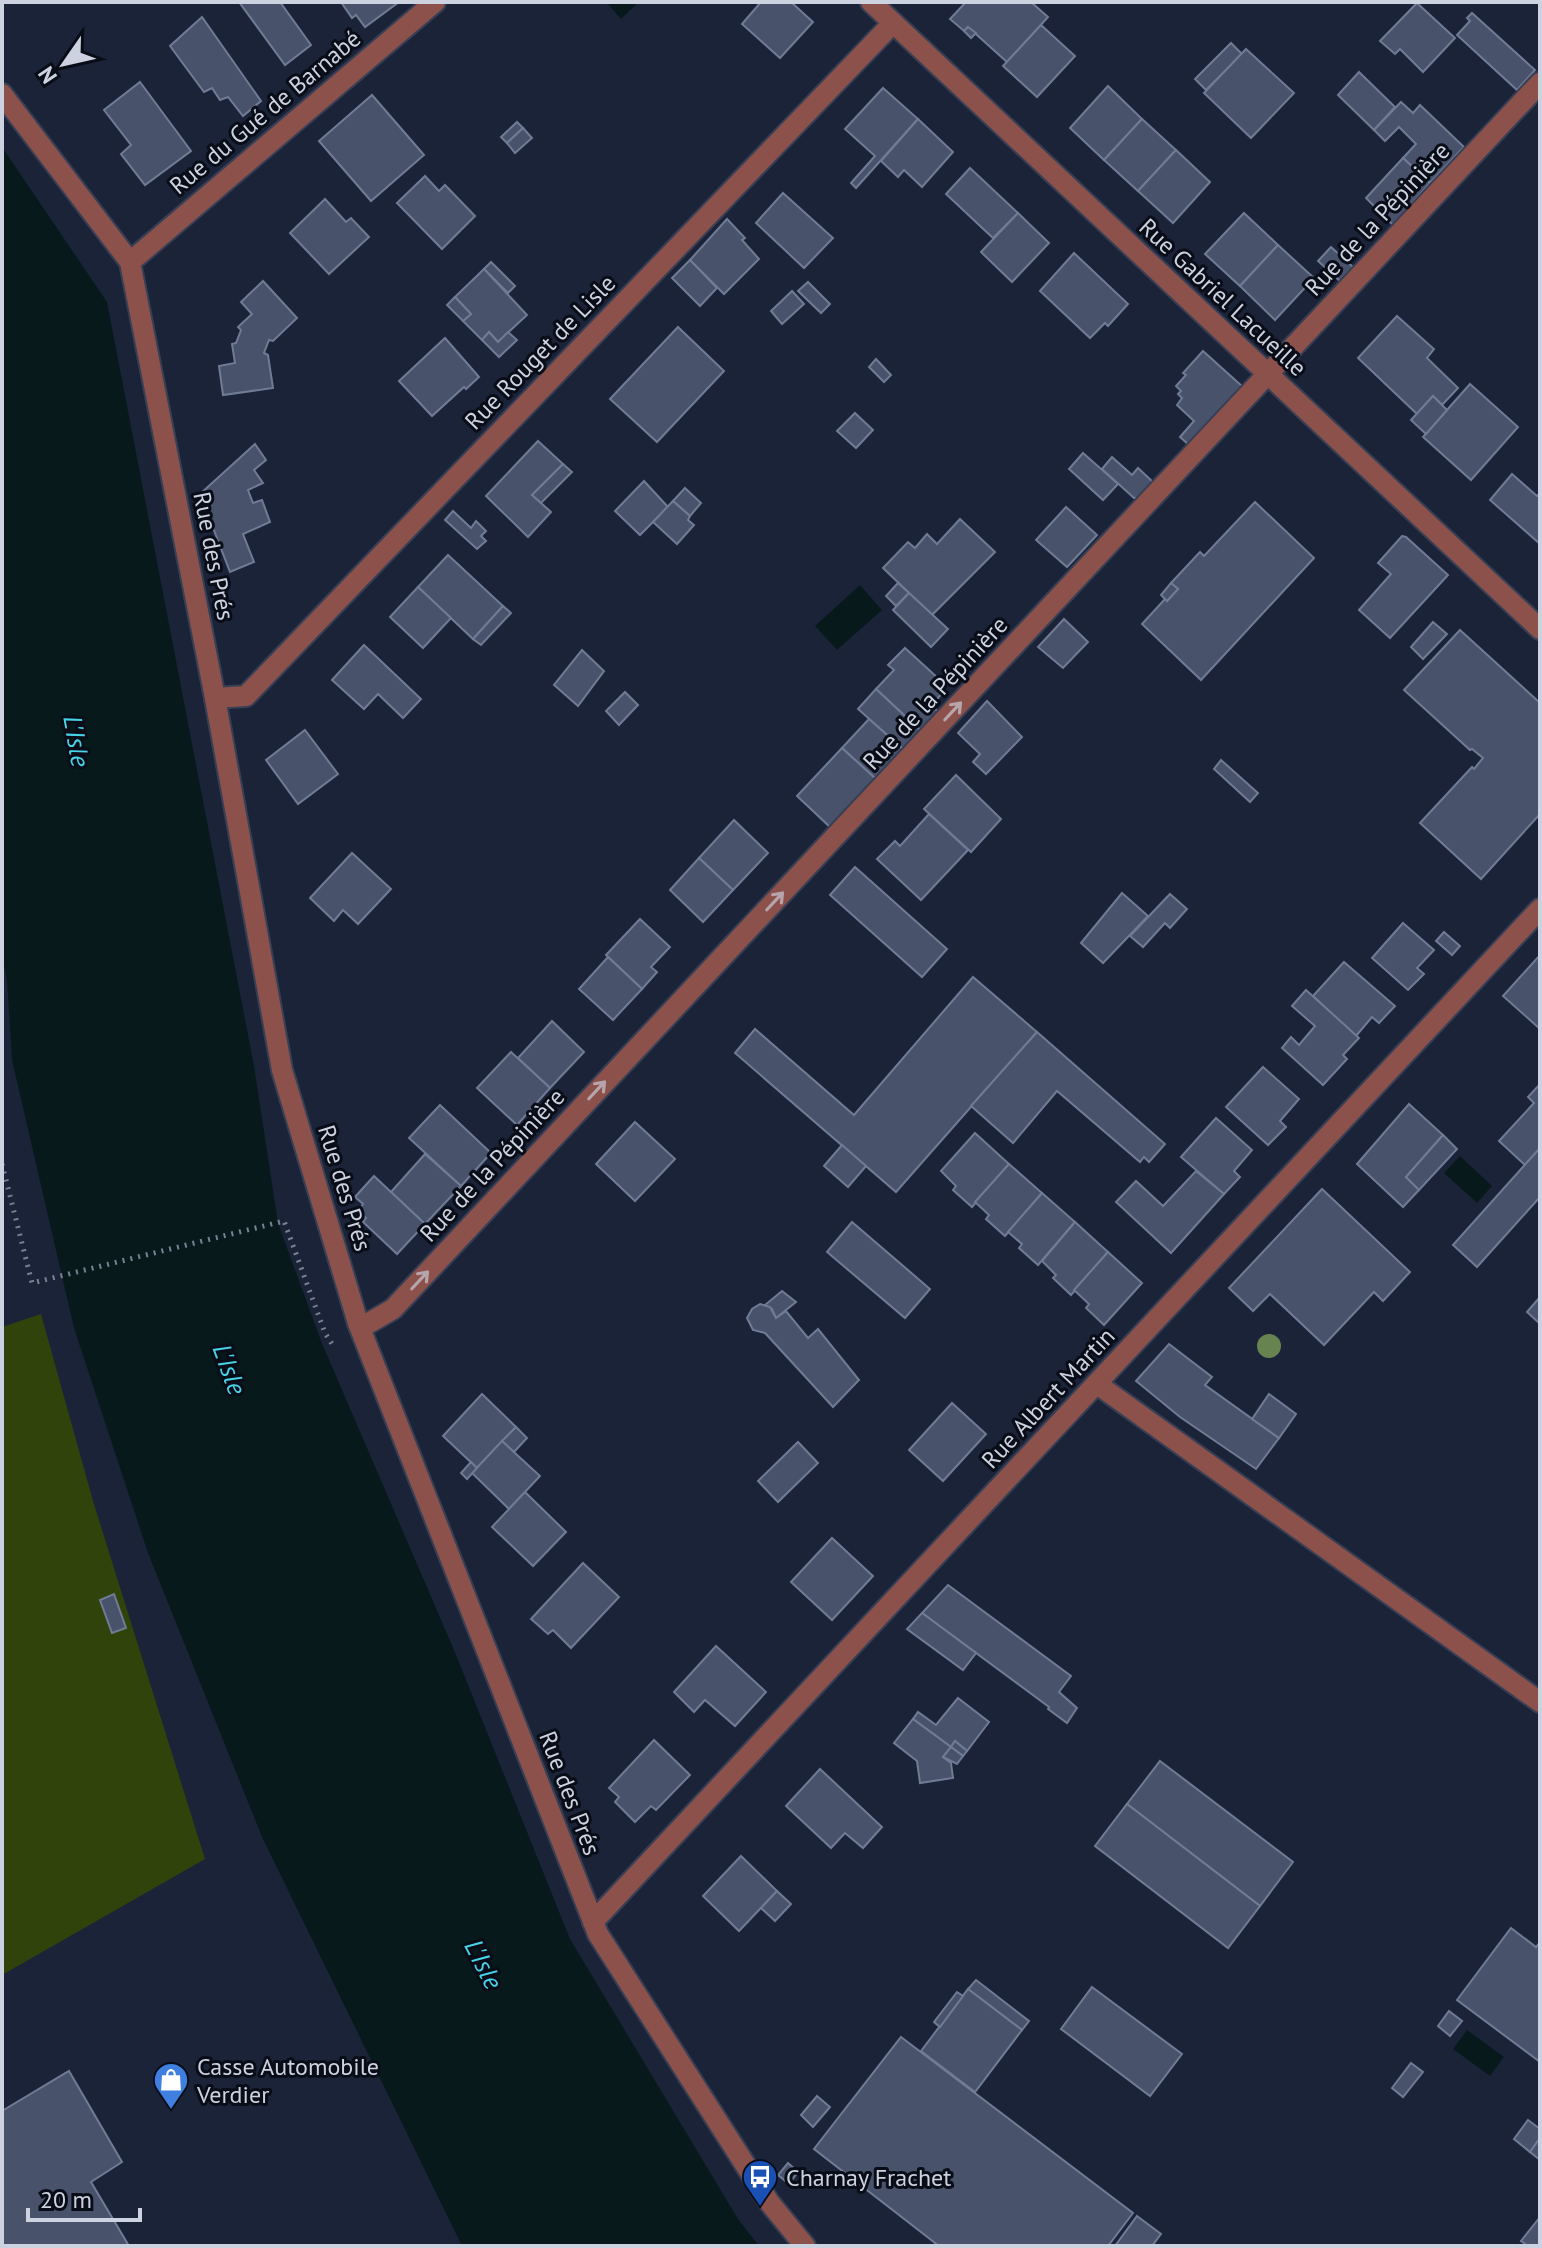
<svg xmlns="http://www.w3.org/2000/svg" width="1542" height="2248" font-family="'PT Sans',sans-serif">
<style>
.green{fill:#2f430a}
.water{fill:#08191c}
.building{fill:#48526b;stroke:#707b95;stroke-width:2}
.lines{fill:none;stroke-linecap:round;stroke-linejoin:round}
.minor-casing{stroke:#373f54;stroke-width:24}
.path{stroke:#798092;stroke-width:5;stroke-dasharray:2 6;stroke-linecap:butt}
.minor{stroke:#8d514b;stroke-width:20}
.tree{fill:#678450}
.oneway{stroke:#b6a5ac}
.labels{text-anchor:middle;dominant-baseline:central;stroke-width:6;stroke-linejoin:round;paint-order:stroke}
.street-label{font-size:24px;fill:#ccd2e0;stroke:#090d17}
.poi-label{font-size:24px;fill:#ccd2e0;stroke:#090d17;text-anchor:start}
.water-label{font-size:26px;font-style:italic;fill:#47d3e8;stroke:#090d17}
</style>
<rect width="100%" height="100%" fill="#1b2339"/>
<path class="green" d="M41,1314L93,1501L205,1859L2,1975V1327Z"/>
<g class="water">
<path d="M606,2H639L621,19Z"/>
<path d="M2,147L107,302L254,1066L278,1223L321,1341L454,1650L570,1939L738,2219L759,2246H462L262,1837L148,1553L74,1328L12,1060L7,980L2,956Z"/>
<path d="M860,585L882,610L837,650L815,626Z"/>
<path d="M1460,1156L1492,1186L1477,1203L1444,1173Z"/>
<path d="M1467,2030L1504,2057L1490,2076L1453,2049Z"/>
</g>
<g class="building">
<path d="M239,2H280L311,45L285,65Z"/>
<path d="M341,2H399L365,27L356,15L352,18Z"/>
<path d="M761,2H791L813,22L780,58L742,24Z"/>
<path d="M966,2H1031L1048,17L1007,62L968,27L964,31L950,19Z"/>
<path d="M1417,3L1455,38L1423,72L1400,49L1395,54L1380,41Z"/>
<path d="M1472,13L1535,70L1517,90L1457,35L1470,21L1467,18Z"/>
<path d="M202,17L261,101L243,116L228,97L220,100L212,88L204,92L170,46Z"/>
<path d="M1041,25L1075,56L1037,97L1003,66Z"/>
<path d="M968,27L976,33L971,38L964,31Z"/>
<path d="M1231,43L1242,54L1206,90L1195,79Z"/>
<path d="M1246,49L1294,93L1251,138L1204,93Z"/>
<path d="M1359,72L1395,107L1374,130L1338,95Z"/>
<path d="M140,82L191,151L145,185L121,154L131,145L104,110Z"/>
<path d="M1108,86L1142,119L1104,160L1070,128Z"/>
<path d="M883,88L918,119L856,188L851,183L875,156L845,129Z"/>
<path d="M372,95L424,155L371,201L319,141Z"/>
<path d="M1401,102L1413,113L1420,105L1464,147L1430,183L1403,158L1416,144L1399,127L1385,141L1374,130Z"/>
<path d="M918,119L953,152L922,187L904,170L898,177L881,161Z"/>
<path d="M1142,119L1176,150L1138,191L1104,160Z"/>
<path d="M517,122L523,128L507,143L501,137Z"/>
<path d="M523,128L532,138L515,153L507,143Z"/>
<path d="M1176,150L1210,182L1173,223L1138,191Z"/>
<path d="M1403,158L1430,183L1393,225L1366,198Z"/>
<path d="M970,168L1018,213L993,238L946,194Z"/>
<path d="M425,176L439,191L445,185L475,216L442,249L397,203Z"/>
<path d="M783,193L833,238L804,268L756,223Z"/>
<path d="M325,199L346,222L351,218L369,237L329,274L290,233Z"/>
<path d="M1018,213L1049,243L1012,282L981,252Z"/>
<path d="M1244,213L1278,245L1240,286L1205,254Z"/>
<path d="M727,219L745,238L742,240L759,259L724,294L690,260Z"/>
<path d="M1278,245L1314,278L1275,320L1240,286Z"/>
<path d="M1331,247L1353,267L1340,281L1318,261Z"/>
<path d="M1074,253L1128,304L1108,326L1105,323L1090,338L1040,291Z"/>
<path d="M690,260L717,288L700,306L672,278Z"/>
<path d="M491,262L515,286L508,293L484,269Z"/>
<path d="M484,269L527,315L498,342L489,332L482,340L463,321L471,314L455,297Z"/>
<path d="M263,281L297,318L273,341L269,340L264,353L268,355L273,388L223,395L219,366L235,363L232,344L236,343L241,330L238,327L252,314L241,302Z"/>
<path d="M808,282L830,304L821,313L798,291Z"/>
<path d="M792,291L804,304L782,324L771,311Z"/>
<path d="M455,297L471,314L463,321L447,305Z"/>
<path d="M1397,316L1434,349L1427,358L1458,388L1442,405L1433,396L1417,414L1358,358Z"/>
<path d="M678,327L724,371L657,442L610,399Z"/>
<path d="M489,332L498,342L508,332L517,340L499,357L482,340Z"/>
<path d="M445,338L479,377L466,389L464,387L432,416L399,381Z"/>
<path d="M1203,351L1243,387L1189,445L1180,437L1194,421L1177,405L1182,398L1178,394L1181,391L1176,386L1186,375L1183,373Z"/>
<path d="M876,359L891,375L884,382L869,367Z"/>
<path d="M1470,384L1518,427L1471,480L1423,437Z"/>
<path d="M1433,396L1447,410L1426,434L1411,420Z"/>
<path d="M855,413L873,430L856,448L837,431Z"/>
<path d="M538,441L563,464L532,495L551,512L528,537L486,496Z"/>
<path d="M255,444L266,460L254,470L263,483L248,490L253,503L262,500L270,522L243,534L254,562L230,572L200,494Z"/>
<path d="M1083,453L1118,484L1103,500L1069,469Z"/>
<path d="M1112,457L1132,475L1138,468L1154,483L1139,498H1134L1102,469Z"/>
<path d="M563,464L572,472L541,503L532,495Z"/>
<path d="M1512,474L1537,496L1540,493V544L1490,500Z"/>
<path d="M644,481L668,507L640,535L615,511Z"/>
<path d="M685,488L701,503L690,516L673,501Z"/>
<path d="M673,501L690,516L688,520L694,525L677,544L653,522Z"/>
<path d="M1255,502L1314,558L1201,680L1142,624L1165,599L1167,601L1178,589L1171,583L1200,552L1204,556Z"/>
<path d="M1066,507L1097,535L1067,567L1036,540Z"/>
<path d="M453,511L471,528L476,521L486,531L481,536L486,541L477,549L445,520Z"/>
<path d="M960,519L995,552L932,615L883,568L908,542L915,548L927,534L937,544Z"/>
<path d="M1402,536L1406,537L1448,575L1390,638L1359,610L1391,574L1378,563Z"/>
<path d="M448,555L503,606L473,639L418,587Z"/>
<path d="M898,583L909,593L896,606L886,596Z"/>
<path d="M1171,583L1178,589L1167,601L1161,595Z"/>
<path d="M418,587L451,618L423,648L390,617Z"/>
<path d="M909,593L948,629L931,647L893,610Z"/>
<path d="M503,606L511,613L481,645L473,639Z"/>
<path d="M1064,619L1088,642L1063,668L1038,647Z"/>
<path d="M1433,622L1447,634L1423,659L1411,647Z"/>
<path d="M1460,630L1540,703V814L1481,879L1420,823L1472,767L1474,769L1483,758L1472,749L1470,750L1404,690Z"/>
<path d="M364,645L421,699L403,718L378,694L364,709L332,680Z"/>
<path d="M905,648L939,679L934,684L943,692L932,705L939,713L922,732L876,689L894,670L888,665Z"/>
<path d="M582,650L604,671L578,706L554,685Z"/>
<path d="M876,689L922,732L904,750L858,709Z"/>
<path d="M625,692L638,705L619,725L606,711Z"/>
<path d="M987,701L1022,737L986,774L973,762L980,754L958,733Z"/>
<path d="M869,719L904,750L877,780L842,748Z"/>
<path d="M305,730L338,774L298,804L266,760Z"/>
<path d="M842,748L877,780L831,828L797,796Z"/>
<path d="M1221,760L1258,793L1250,802L1214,769Z"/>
<path d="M956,775L1001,819L971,852L924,809Z"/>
<path d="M929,814L968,850L921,900L877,859L895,841L900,846Z"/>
<path d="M734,820L768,853L733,890L699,858Z"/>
<path d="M352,853L391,889L358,924L343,910L334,921L310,898Z"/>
<path d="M699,858L733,890L703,922L670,890Z"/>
<path d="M855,867L947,949L922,977L830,895Z"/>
<path d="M1122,893L1148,916L1103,963L1081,943Z"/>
<path d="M1170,894L1187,909L1170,928L1165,923L1143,947L1130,936Z"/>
<path d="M640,919L670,947L651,967L657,972L642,989L606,955Z"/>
<path d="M1403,923L1434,950L1417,968L1424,974L1408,990L1372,958Z"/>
<path d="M1444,932L1460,946L1452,955L1436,941Z"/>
<path d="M1540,955V1029L1503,996Z"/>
<path d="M608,957L642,989L613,1020L579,989Z"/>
<path d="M1344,962L1395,1006L1379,1023L1372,1017L1356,1036L1313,996Z"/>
<path d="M973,977L1037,1032L896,1192L735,1053L755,1029L854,1115Z"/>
<path d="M1306,990L1359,1038L1343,1055L1347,1059L1323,1085L1282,1048L1291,1037L1299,1045L1315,1026L1292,1006Z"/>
<path d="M552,1021L584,1052L550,1088L518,1058Z"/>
<path d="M1037,1032L1165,1144L1149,1162L1144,1157L1140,1162L1057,1091L1013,1143L971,1106Z"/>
<path d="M511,1052L550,1088L517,1125L477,1088Z"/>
<path d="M1263,1067L1299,1099L1280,1121L1286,1127L1268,1145L1226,1107Z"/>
<path d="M1540,1084V1148L1525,1165L1499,1141L1534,1103L1528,1097Z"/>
<path d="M1409,1104L1443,1135L1406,1177L1419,1190L1403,1207L1357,1164Z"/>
<path d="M440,1105L491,1153L461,1186L409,1138Z"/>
<path d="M1216,1118L1252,1150L1234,1171L1240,1177L1224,1194L1181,1157Z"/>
<path d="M635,1122L675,1159L635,1201L596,1164Z"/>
<path d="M975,1133L1009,1164L972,1207L953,1190L956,1186L941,1171Z"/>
<path d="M1443,1135L1457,1149L1419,1190L1406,1177Z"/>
<path d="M842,1145L866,1166L848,1187L824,1166Z"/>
<path d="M1540,1148V1197L1477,1267L1453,1245Z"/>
<path d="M425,1154L461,1186L425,1224L391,1192Z"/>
<path d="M1009,1164L1042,1193L1005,1236L986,1219L989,1215L975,1202Z"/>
<path d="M1196,1171L1224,1194L1171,1253L1116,1202L1136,1181L1163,1206Z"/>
<path d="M374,1176L425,1224L397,1254L363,1222L366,1218L359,1210L363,1204L355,1197Z"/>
<path d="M1322,1189L1410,1272L1383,1301L1374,1292L1324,1345L1270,1294L1253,1311L1229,1288Z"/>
<path d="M1042,1193L1075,1222L1038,1265L1019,1248L1022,1244L1008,1232Z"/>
<path d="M852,1222L930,1289L905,1318L827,1252Z"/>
<path d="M1075,1222L1108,1252L1071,1295L1053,1278L1056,1275L1042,1261Z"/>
<path d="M1108,1252L1142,1283L1104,1325L1086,1308L1089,1304L1074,1290Z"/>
<path d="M782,1291L796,1302L776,1318L772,1309L765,1305Z"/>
<path d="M1540,1297V1324L1527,1312Z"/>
<path d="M760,1304L770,1307L776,1318L786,1311L808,1338L818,1329L859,1380L833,1407L765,1333L753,1330L747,1318L752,1309Z"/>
<path d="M1169,1344L1212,1377L1205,1385L1279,1438L1256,1469L1180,1417L1136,1381Z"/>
<path d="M482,1394L516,1427L477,1468L443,1436Z"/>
<path d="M1269,1394L1296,1414L1279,1438L1252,1419Z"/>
<path d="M952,1403L986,1434L943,1481L909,1450Z"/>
<path d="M516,1427L527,1438L514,1452L502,1441Z"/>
<path d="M502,1441L540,1476L509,1509L472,1473Z"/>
<path d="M798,1442L818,1463L778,1502L758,1481Z"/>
<path d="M471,1462L477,1468L467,1479L461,1473Z"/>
<path d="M525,1492L566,1532L533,1566L492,1527Z"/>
<path d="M832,1538L873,1576L832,1620L791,1582Z"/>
<path d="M583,1563L619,1597L571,1648L553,1630L548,1634L531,1619Z"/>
<path d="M948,1585L1071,1676L1059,1692L1077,1708L1067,1723L1048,1709L1049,1707L922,1613Z"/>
<path d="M114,1594L126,1628L112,1633L100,1600Z"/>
<path d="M922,1613L976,1653L963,1670L907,1629Z"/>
<path d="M716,1646L766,1692L735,1726L705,1700L694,1712L674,1692Z"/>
<path d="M958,1698L989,1722L967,1751L955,1741L951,1747L913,1719L918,1712L936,1725Z"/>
<path d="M913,1719L951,1747L943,1757L951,1763L953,1778L920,1783L917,1761L894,1743Z"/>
<path d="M654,1740L690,1775L656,1810L651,1806L635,1822L615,1802L619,1797L609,1788Z"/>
<path d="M955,1741L967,1751L963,1756L951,1747Z"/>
<path d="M951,1747L963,1756L957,1764L943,1757Z"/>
<path d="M1160,1761L1293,1862L1260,1906L1127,1804Z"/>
<path d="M820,1769L882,1827L863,1848L845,1833L831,1848L786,1806Z"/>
<path d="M1127,1804L1260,1906L1228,1948L1095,1846Z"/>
<path d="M741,1856L777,1891L739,1931L703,1896Z"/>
<path d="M777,1891L791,1904L775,1921L761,1908Z"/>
<path d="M1511,1928L1536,1947L1540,1942V2062L1457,2000Z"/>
<path d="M976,1980L1029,2021L1022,2030L968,1989Z"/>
<path d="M1092,1987L1182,2054L1150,2096L1061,2029Z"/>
<path d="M968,1989L1022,2030L975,2092L921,2051Z"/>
<path d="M957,1992L963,1996L940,2027L934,2022Z"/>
<path d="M1449,2011L1462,2021L1450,2036L1438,2026Z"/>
<path d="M901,2037L1133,2213L1108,2246H939L814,2149Z"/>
<path d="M1411,2063L1423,2072L1403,2097L1392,2088Z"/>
<path d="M69,2071L122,2162L91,2182L129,2246H2V2111Z"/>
<path d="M817,2096L830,2107L813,2127L801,2115Z"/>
<path d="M1528,2120L1540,2129V2138L1530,2152L1514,2139Z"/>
<path d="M1540,2138V2160L1530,2152Z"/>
<path d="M788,2163L798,2172L789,2184L778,2175Z"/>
<path d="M1137,2216L1161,2234L1152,2246H1115Z"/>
<path d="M1540,2217V2246H1528L1521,2241Z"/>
</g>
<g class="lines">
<defs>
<g id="minor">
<path d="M871,2L1540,629"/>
<path d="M2,94L130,262L215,698L282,1070L358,1323L598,1934L769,2202L805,2246"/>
<path d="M130,262L435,2"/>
<path d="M215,698L246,696L893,23"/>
<path d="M358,1323H369L393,1309L1540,83"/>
<path d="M1097,1384L1540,1702"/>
<path d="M593,1922L1540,909"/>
</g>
</defs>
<use href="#minor" class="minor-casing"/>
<path class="path" d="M2,1164L32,1283L284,1221L325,1333L334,1347"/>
<use href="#minor" class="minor"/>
</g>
<circle class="tree" cx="1269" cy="1346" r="12"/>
<defs><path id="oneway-shaft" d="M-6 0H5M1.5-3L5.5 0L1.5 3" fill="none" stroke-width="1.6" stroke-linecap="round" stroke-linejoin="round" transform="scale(2)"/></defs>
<g class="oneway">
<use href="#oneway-shaft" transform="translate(953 711) rotate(-47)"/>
<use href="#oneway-shaft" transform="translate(775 901) rotate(-47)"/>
<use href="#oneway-shaft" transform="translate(597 1090) rotate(-47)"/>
<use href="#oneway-shaft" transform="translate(420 1280) rotate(-47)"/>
</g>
<defs>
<symbol id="shop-pin" viewBox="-11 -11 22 30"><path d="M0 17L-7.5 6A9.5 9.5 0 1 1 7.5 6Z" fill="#3f7fe0" stroke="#090d17"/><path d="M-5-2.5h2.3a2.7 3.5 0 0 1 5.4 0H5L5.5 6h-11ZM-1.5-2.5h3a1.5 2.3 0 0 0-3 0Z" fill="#fff"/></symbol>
<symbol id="bus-pin" viewBox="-11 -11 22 30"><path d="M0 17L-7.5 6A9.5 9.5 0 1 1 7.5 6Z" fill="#1a4fb4" stroke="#090d17"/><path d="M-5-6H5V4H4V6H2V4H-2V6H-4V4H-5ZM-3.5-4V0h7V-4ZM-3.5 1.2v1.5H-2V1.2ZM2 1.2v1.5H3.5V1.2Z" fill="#fff"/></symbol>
</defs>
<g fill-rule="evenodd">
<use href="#shop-pin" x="151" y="2060" width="40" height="54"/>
<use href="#bus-pin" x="740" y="2157" width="40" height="54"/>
</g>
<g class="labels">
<g class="street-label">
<text transform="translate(265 112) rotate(-40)">Rue du Gué de Barnabé</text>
<text transform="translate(1377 219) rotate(-47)">Rue de la Pépinière</text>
<text transform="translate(1223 297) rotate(43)">Rue Gabriel Lacueille</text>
<text transform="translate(540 352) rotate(-46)">Rue Rouget de Lisle</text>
<text transform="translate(214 556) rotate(79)">Rue des Prés</text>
<text transform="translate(935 693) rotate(-47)">Rue de la Pépinière</text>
<text transform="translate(492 1165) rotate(-47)">Rue de la Pépinière</text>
<text transform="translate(345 1188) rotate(73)">Rue des Prés</text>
<text transform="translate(1048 1398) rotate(-47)">Rue Albert Martin</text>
<text transform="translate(570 1793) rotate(69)">Rue des Prés</text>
</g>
<g class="poi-label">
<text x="197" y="2066">Casse Automobile<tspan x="197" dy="28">Verdier</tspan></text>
<text x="786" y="2177">Charnay Frachet</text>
</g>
<g class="water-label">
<text transform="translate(77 741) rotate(80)">L'Isle</text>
<text transform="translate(230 1369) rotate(70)">L'Isle</text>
<text transform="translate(484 1964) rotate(63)">L'Isle</text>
</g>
</g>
<rect width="1542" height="2248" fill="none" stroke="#ccd2e0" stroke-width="8"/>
<g transform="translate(64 64) rotate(236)" stroke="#090d17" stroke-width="6" paint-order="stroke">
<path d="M0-6L14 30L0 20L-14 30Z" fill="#ccd2e0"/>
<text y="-12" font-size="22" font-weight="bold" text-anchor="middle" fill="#ccd2e0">N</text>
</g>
<path d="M28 2208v12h112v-12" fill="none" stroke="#ccd2e0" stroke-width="4"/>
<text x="40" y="2208" font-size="24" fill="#ccd2e0" stroke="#090d17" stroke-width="6" paint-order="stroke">20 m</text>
</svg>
